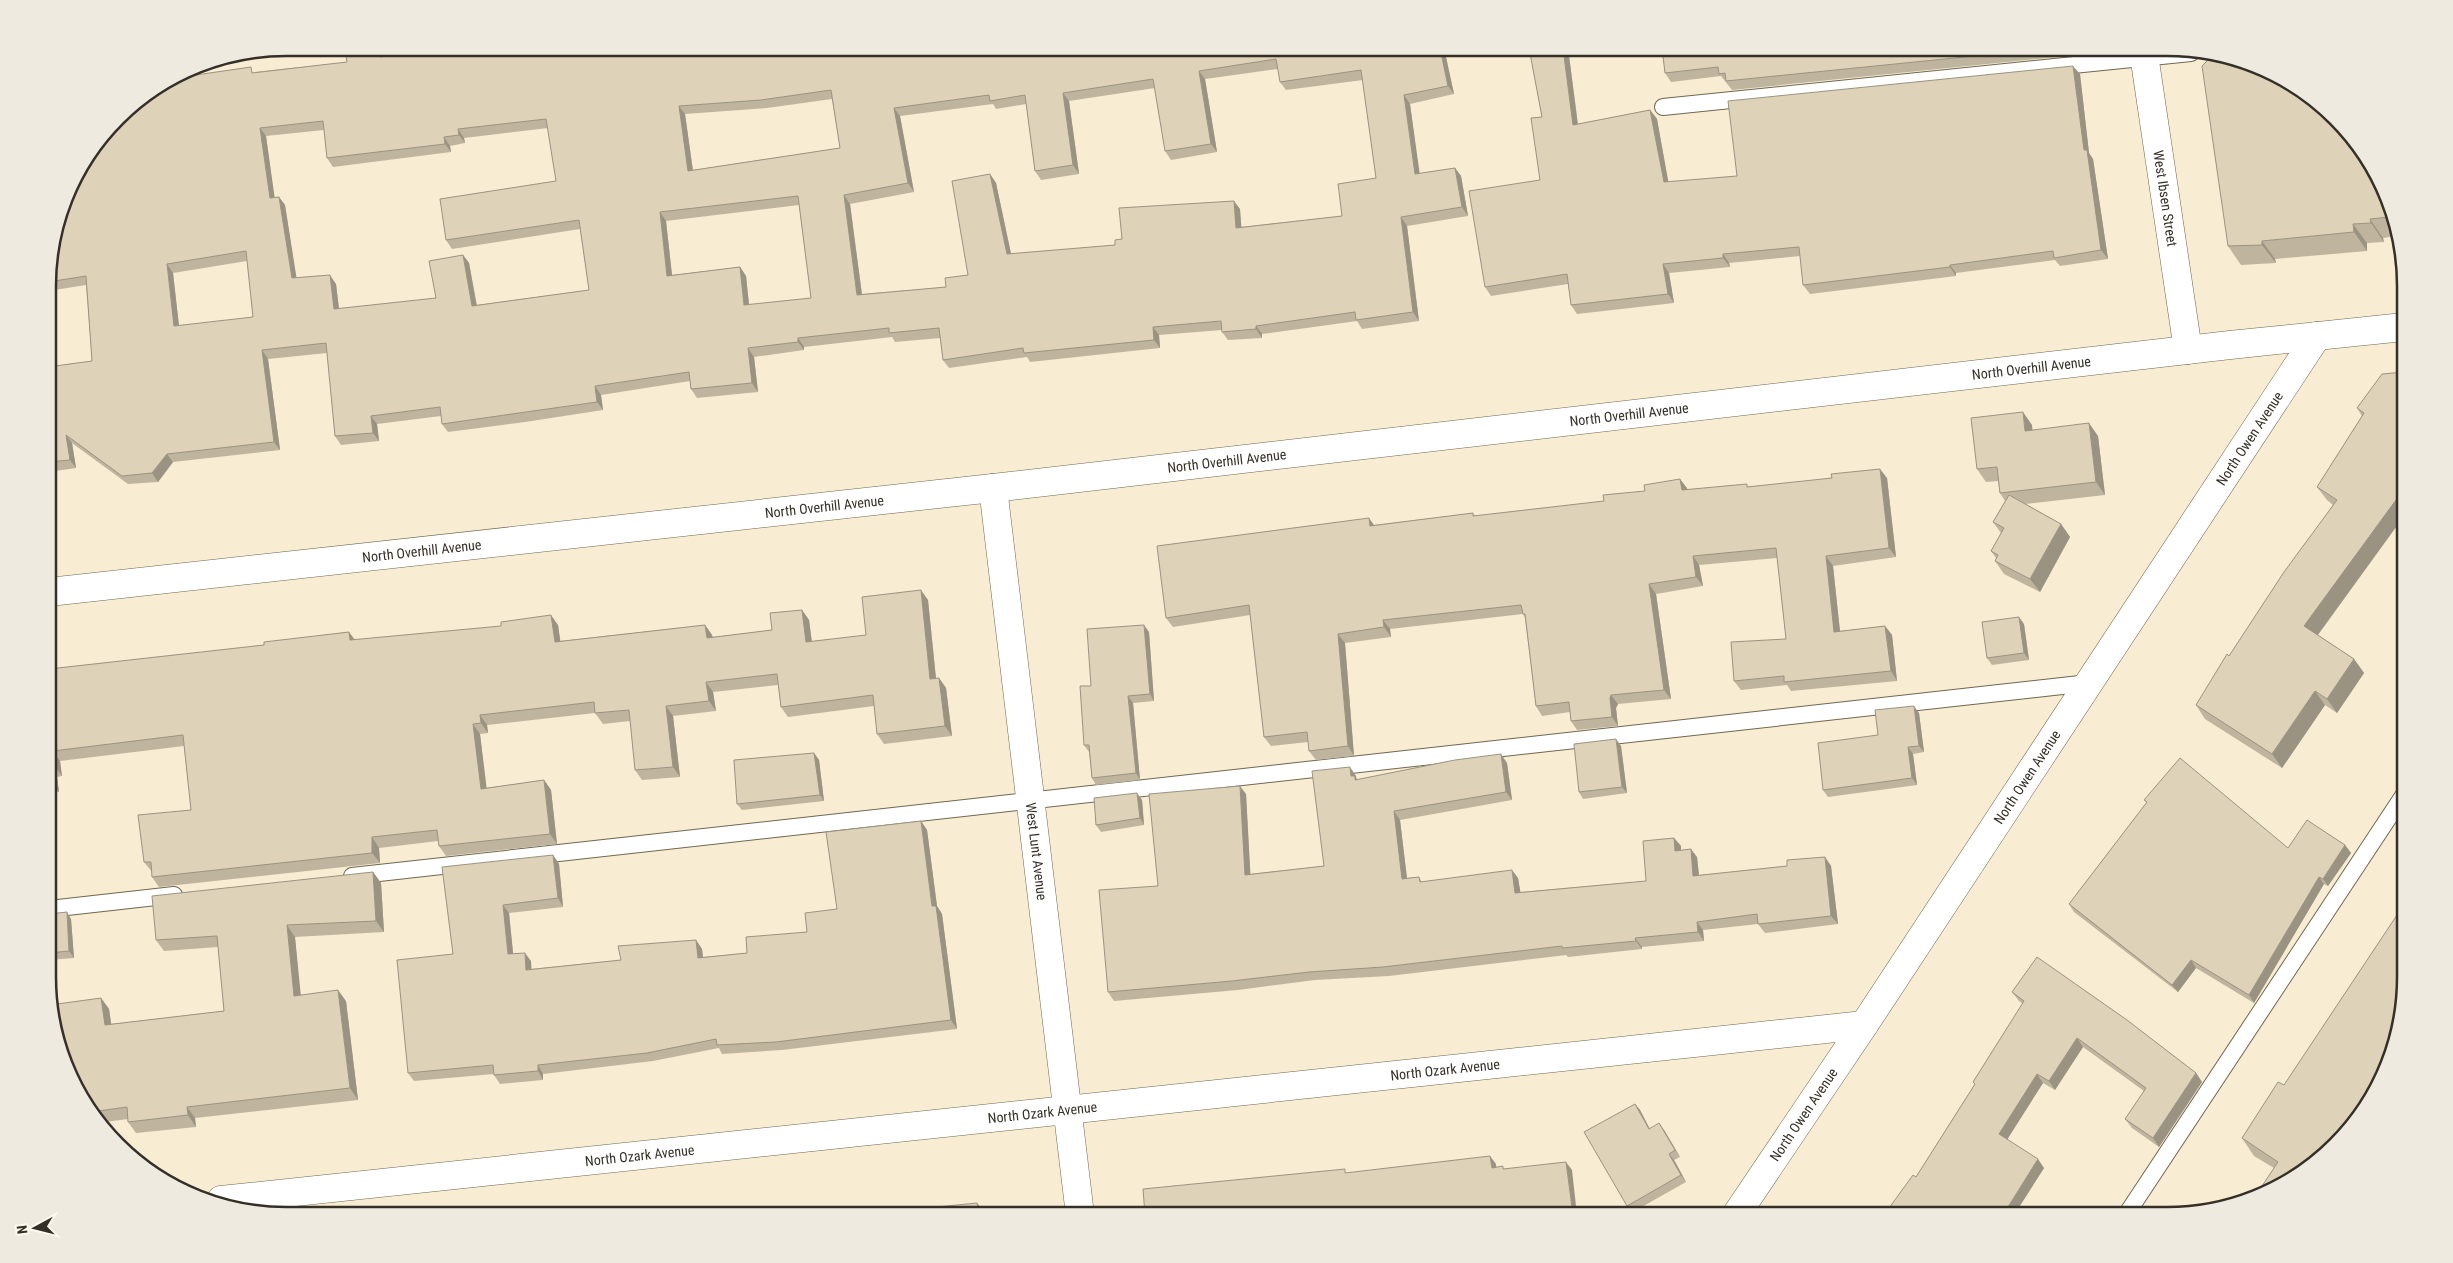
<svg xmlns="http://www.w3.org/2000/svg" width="2453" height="1263" font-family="'Roboto Condensed',sans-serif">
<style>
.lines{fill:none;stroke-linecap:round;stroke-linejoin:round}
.service-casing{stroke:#716650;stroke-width:18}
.minor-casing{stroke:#716650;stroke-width:29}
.service{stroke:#fff;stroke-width:16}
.minor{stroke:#fff;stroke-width:28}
.wall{fill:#bfb59f;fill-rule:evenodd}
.shaded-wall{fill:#9b9382}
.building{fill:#ded2b9;stroke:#9b9382;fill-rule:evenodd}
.labels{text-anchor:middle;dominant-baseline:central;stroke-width:4;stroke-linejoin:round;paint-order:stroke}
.street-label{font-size:14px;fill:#353027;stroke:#fffaf0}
.rim{fill:none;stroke:#353027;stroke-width:2.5}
</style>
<rect width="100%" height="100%" fill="#f8ecd3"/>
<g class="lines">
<defs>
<g id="service">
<path d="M1663,107L2191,53"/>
<path d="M352,876L2089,683"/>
<path d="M49,909L174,895"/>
<path d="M2126,1215L2405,793"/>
</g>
<g id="minor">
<path id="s1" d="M2143,48L2188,350"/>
<path id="s2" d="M993,488L1080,1215"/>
<path id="s3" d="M49,592L993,488L2230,345L2404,327"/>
<path id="s4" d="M221,1200L1864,1025"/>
<path id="s5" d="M1736,1215L1864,1025L2317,336"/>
</g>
</defs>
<use href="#service" class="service-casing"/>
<use href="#minor" class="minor-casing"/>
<use href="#service" class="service"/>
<use href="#minor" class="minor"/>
</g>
<g class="wall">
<path d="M435,48H1444L1454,94L1410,104L1419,174L1455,168L1461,176L1468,216L1407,226L1419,321L1362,329L1357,321L1262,334V338L1228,340L1222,332V330L1159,335L1160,348L1030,362L1027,357L949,368L943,360L940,338L895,342L892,337L804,347V350L754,357L758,392L697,398L691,389L690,381L601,395L603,410L525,422L448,432L442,424L441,416L377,424L379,441L341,445L335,436L327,353L268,359L280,450L173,462L158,482L128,484L72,443L76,468L48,472V367L92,361L86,285L48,291V270L255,72L347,62L380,52L383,57ZM1278,69L1280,82L1286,90L1363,80L1376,178L1342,216L1241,227L1240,209L1122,239L1115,245L1011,254L996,183L990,174L968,275L946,287L862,294L850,204L914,192L900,116L993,104L996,109L1026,104L1035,171L1041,180L1079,174L1069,101L1155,88L1165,151L1171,160L1217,152L1205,79ZM832,99L840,148L693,170L685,114L767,108ZM548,128L556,181L446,240L452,249L580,229L589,290L477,305L469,263L463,255L436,298L339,309L336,284L296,278L285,205L279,197H274L266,136L324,130L327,158L333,167L451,152L450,146L465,143L464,138ZM799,205L811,298L749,305L746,276L740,267L672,275L666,221ZM247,261L253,317L179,326L173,273Z"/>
<path d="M1529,48H1568L1578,124L1650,110L1657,119L1668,182L1737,176L2080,74L2089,153L2093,159L2108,259L2060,266L2055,260L1956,273V276L1810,294L1803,285L1800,256L1729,263L1730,267L1669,273L1674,303L1577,314L1571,305L1568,284L1491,296L1485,287L1540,180L1542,117Z"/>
<path d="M1662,48H2076L2077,55L1732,90L1721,76L1671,82L1665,73Z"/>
<path d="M2365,153L2396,236L2383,238L2384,242L2367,243V251L2275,259L2276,263L2241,265L2228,246Z"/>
<path d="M2404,372V516L2318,635L2354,659L2364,673L2337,713L2325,705L2282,768L2205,719L2196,705L2333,505L2327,500L2317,487L2362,416L2357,408Z"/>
<path d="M2032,425V430L2098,436L2105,495L2026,504L2061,524L2070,537L2040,592L2004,574L1995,561L1996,558L1991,551L2001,533L1993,522L2005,501L2000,493L1998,481L1986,482L1977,469Z"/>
<path d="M1887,478L1896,557L1833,566L1840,631L1885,626L1892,635L1897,681L1791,691L1787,685L1741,690L1734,681L1786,639L1777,558L1699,565L1703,586L1656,594L1671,699L1618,704L1616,708L1618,726L1577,730L1571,721L1570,712L1542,716L1536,706L1525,618L1523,614L1390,629L1391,637L1345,643L1354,756L1316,760L1309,751L1308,742L1271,746L1264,737L1250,615L1173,627L1166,618L1374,525L1473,513L1475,516L1604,501L1645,491L1680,479L1687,490Z"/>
<path d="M928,600L936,678H939L946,688L952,736L884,744L877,734L874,706L788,717L781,707L778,685L713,692L716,711L673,716L680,777L642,780L635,770L630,721L603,724L595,713L487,725L488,733L480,734L486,788L544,780L551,790L557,844L446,856L439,846L438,841L379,848L380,863L159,887L152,877V872L144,862L191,810L184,746L60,761L62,776L57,777L59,792L49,793V669L264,645L349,632L355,640L558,625L560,641L705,625L712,635L713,637L772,630L802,610L809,620L812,642L866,635Z"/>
<path d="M2024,624L2029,660L1992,665L1987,658Z"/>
<path d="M1149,632L1154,701L1133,703L1140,780L1096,785L1092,778L1089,752L1084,745L1091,686Z"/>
<path d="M1919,713L1924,752L1913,754L1917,785L1828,797L1823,790L1878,735Z"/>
<path d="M1621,746L1627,793L1583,799L1579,792Z"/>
<path d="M814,753L819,760L824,801L742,810L737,804Z"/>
<path d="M1507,763L1512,800L1400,820L1407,878L1419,877L1422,882L1518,878L1520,892L1646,881L1674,838L1681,846V850L1697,857L1699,875L1787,866L1825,857L1831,866L1838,924L1765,933L1758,924L1703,930L1704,941L1642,947V949L1568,957L1566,955L1389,976L1315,980L1238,990L1114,1001L1108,992L1158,886L1246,794L1250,874L1324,866L1356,776L1357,780Z"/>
<path d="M1142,800L1144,825L1101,832L1096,825Z"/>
<path d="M2144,800L2288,848L2345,845L2351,853L2328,886L2324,884L2254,1003L2196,968L2178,992L2074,912L2069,904L2147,803Z"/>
<path d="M921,821L927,830L937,906L942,914L957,1029L782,1050L722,1054L719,1048L653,1061L543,1074V1080L500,1084L494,1075V1074L414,1081L408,1073L453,954L553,855L559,864L563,907L509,913L513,954L531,961V969L621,960L696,940L702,949L703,957L747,953L807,932L837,909Z"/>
<path d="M373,872L381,883L384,932L295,937L300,995L346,1001L358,1100L195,1118L196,1127L136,1133L128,1122V1119L98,1123L97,1122L66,1068L101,998L109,1009L111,1024L224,1011L218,947L164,951L156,940Z"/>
<path d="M49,914L71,919L74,958L49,960Z"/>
<path d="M2406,977L2274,1168L2254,1156L2242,1138L2284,1085Z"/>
<path d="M2012,992L2196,1073L2202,1082L2159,1147L2132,1128L2125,1119L2144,1091L2083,1047L2055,1090L2043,1083L2007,1139L2044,1168L2014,1215H1884L1916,1177L1975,1084L1973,1082L2023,1004L2019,1001Z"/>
<path d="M1635,1104L1640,1110L1649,1128L1664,1130L1680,1157L1674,1160L1686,1182L1631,1213L1627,1206Z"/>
</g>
<g class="shaded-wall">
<path d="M1440,48H1444L1454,94L1448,86Z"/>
<path d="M1563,48H1568L1579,134L1573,125Z"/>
<path d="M2072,48H2076L2077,55Z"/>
<path d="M2073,66L2080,74L2089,153L2093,159L2108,259L2101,250L2084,150Z"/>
<path d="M1199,71L1205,79L1217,152L1211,144Z"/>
<path d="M1063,93L1069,101L1079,174L1073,165Z"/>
<path d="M1404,95L1410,104L1421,183L1415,174Z"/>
<path d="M679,106L685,114L694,179L688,171Z"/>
<path d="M894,108L900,116L914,192L908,183Z"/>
<path d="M1650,110L1657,119L1670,191L1664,182Z"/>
<path d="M260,128L266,136L276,207L270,198Z"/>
<path d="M458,129L464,138L465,143L459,135Z"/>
<path d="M444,137L450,146L451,152L445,144Z"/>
<path d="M1455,168L1461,176L1468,216L1462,207Z"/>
<path d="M990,174L996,183L1013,263L1007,254Z"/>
<path d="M844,195L850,204L863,303L857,295Z"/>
<path d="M279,197L285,205L298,287L292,278Z"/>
<path d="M1234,201L1240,209L1242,236L1236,228Z"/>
<path d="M660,212L666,221L673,284L667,276Z"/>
<path d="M1401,217L1407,226L1419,321L1413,312Z"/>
<path d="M2370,219L2383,238L2384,242L2371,223Z"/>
<path d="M2353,224L2367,243V251L2354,232Z"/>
<path d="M2262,241L2275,259L2276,263L2262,245Z"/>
<path d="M1723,254L1729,263L1730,267L1723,258Z"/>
<path d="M463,255L469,263L478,314L472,306Z"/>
<path d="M167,264L173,273L180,335L174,326Z"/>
<path d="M1663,264L1669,273L1674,303L1668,294Z"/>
<path d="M1950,265L1956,273V276L1950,267Z"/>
<path d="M740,267L746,276L750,314L744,305Z"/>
<path d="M330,275L336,284L340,318L334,309Z"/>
<path d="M1256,326L1262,334V338L1256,329Z"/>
<path d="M1153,327L1159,335L1160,348L1154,340Z"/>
<path d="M798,338L804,347V350L798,342Z"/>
<path d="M748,348L754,357L758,392L752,383Z"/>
<path d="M262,350L268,359L280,450L274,442Z"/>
<path d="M595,386L601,395L603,410L597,402Z"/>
<path d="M2023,412L2032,425L2034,444L2025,431Z"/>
<path d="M371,416L377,424L379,441L373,433Z"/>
<path d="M2089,423L2098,436L2105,495L2096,482Z"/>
<path d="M66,435L72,443L76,468L70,460Z"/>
<path d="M167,454L173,462L158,482L152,473Z"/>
<path d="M1880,469L1887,478L1896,557L1889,548Z"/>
<path d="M2404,472V516L2314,640L2304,626Z"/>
<path d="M1680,479L1687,488L1689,500L1682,490Z"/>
<path d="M1369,518L1376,528L1370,526Z"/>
<path d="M2061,524L2070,537L2040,592L2030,579Z"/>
<path d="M1693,556L1699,565L1703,586L1696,577Z"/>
<path d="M1826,556L1833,566L1841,641L1834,632Z"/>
<path d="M1649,584L1656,594L1671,699L1664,690Z"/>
<path d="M921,590L928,600L937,689L930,679Z"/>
<path d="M802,610L809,620L813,652L806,642Z"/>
<path d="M551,615L558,625L562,652L555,642Z"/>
<path d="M2019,617L2024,624L2029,660L2024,653Z"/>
<path d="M1383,620L1390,629L1391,637L1384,627Z"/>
<path d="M705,625L712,635L714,648L707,638Z"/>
<path d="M1144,625L1149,632L1154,701L1150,694Z"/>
<path d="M1885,626L1892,635L1897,681L1891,671Z"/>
<path d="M349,632L356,642L350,640Z"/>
<path d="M1338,634L1345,643L1354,756L1348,746Z"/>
<path d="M2354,659L2364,673L2337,713L2327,699Z"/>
<path d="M939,678L946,688L952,736L945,726Z"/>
<path d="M706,682L713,692L716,711L709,701Z"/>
<path d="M2315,691L2325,705L2282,768L2272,754Z"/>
<path d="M1611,695L1618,704L1616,708L1618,726L1612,717L1610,698Z"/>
<path d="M1128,696L1133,703L1140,780L1136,773Z"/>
<path d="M666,706L673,716L680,777L673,767Z"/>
<path d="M1914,706L1919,713L1924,752L1919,746Z"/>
<path d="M480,715L487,725L488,733L481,723Z"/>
<path d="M473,724L480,734L488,799L481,789Z"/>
<path d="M1616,739L1621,746L1627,793L1622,787Z"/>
<path d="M1908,747L1913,754L1917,785L1912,778Z"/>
<path d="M53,751L60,761L62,776L55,766Z"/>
<path d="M814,753L819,760L824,801L820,795Z"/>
<path d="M1501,754L1507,763L1512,800L1506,792Z"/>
<path d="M50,767L57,777L59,792L52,782Z"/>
<path d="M1350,767L1356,776V778L1361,784L1351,776Z"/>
<path d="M544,780L551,790L557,844L550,834Z"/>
<path d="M1240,786L1246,794L1251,884L1245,875Z"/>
<path d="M1137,793L1142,800L1144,825L1140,818Z"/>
<path d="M1394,811L1400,820L1408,887L1402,879Z"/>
<path d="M921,821L927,830L937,906L942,914L957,1029L951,1020L932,906Z"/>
<path d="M372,837L379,848L380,863L372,853Z"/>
<path d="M1674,838L1681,846V859L1675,851Z"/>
<path d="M2345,845L2351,853L2328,886L2323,879Z"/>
<path d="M1691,849L1697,857L1700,885L1693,876Z"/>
<path d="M553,855L559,864L563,907L558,898Z"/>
<path d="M1825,857L1831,866L1838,924L1831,916Z"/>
<path d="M1512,870L1518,878L1522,901L1515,893Z"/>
<path d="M373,872L381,883L384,932L376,921Z"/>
<path d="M2319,877L2324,884L2254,1003L2249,995Z"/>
<path d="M503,905L509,913L514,962L508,954Z"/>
<path d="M67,912L71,919L74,958L69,951Z"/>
<path d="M1697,922L1703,930L1704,941L1698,932Z"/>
<path d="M287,925L295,937L302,1007L294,996Z"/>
<path d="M1635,938L1642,947V949L1636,941Z"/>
<path d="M696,940L702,949L704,966L698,958Z"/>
<path d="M525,953L531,961L532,978L526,970Z"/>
<path d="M2191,960L2196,968L2178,992L2172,985Z"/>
<path d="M338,990L346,1001L358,1100L350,1088Z"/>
<path d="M101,998L109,1009L113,1036L105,1025Z"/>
<path d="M2077,1038L2083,1047L2055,1090L2049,1081Z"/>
<path d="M538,1065L543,1074V1080L538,1071Z"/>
<path d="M2196,1073L2202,1082L2159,1147L2153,1138Z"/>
<path d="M2037,1074L2043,1083L2005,1143L1999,1134Z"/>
<path d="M1635,1104L1640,1110L1653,1135L1649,1129Z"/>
<path d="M187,1107L195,1118L196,1127L188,1115Z"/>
<path d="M1659,1123L1664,1130L1680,1157L1675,1150Z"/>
<path d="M1669,1154L1674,1160L1686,1182L1681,1175Z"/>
<path d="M1490,1156L1496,1164L1497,1176L1492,1168Z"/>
<path d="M2038,1159L2044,1168L2014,1215H2003Z"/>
<path d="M1566,1162L1572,1170L1577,1215H1573Z"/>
<path d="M977,1203L983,1210V1215H979Z"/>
</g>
<g class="building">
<path d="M435,48H1440L1448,86L1404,95L1415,174L1455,168L1462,207L1401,217L1413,312L1356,320L1355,312L1256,326V329L1222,332L1221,321L1153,327L1154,340L1024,353L1023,348L943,360L939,328L889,333V328L798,338V342L748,348L752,383L691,389L689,372L595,386L597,402L519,413L442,424L440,407L371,416L373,433L335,436L326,343L262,350L274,442L167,454L152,473L122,476L66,435L70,460L48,462V367L92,361L86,276L48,282V270L72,181L129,107L175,78L251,67L252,73L347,62L346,56L380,52V57ZM1276,59L1280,82L1361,70L1376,178L1338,184L1342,216L1236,228L1234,201L1119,208L1122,239L1115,240V245L1007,254L990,174L952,181L968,275L945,278L946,287L857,295L844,195L908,183L894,108L989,95L990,101L1025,95L1035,171L1073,165L1063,93L1153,79L1165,151L1211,144L1199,71ZM831,90L840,148L688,171L679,106L761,100ZM546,119L556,181L440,199L446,240L579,220L589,290L472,306L463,255L429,261L436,298L334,309L330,275L292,278L279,197L270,198L260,128L323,121L327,158L445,144L444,137L459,135L458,129ZM798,196L811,298L744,305L740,267L667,276L660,212ZM246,251L253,317L174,326L167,264Z"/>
<path d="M1529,48H1563L1573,125L1650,110L1664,182L1737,176L1728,101L2073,66L2084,150H2087L2101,250L2054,258L2053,251L1950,265V267L1803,285L1799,247L1723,254V258L1663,264L1668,294L1571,305L1567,274L1485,287L1469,191L1540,180L1531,118L1542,117Z"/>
<path d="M1662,48H2054L1726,81L1725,73L1719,74L1718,67L1665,73Z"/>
<path d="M2210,58L2273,72L2324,107L2365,153L2389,217L2370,219L2371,223L2353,224L2354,232L2262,241V245L2228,246L2202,66Z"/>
<path d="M2404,372V472L2397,483L2404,487V489L2304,626L2354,659L2327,699L2315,691L2272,754L2196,705L2227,654L2229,656L2284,572L2337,500L2317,487L2364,413L2357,408L2382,374Z"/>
<path d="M2023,412L2025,431L2089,423L2096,482L2000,493L1997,467L1977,469L1971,418Z"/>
<path d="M1880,469L1889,548L1826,556L1834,632L1885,626L1891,671L1784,682V676L1734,681L1731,642L1786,639L1776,548L1693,556L1696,577L1649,584L1664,690L1611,695L1610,698L1612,717L1571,721L1569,702L1536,706L1525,614H1523L1521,605L1383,620L1384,627L1338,634L1348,746L1309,751L1307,732L1264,737L1249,605L1166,618L1157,546L1369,518L1370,526L1473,513V516L1604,501L1603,495L1645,491L1644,485L1680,479L1682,490L1747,484V487L1832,478L1831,474Z"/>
<path d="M2009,495L2061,524L2030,579L1995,561L1998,555L1991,551L2004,528L1993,522Z"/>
<path d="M921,590L930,679L939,678L945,726L877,734L873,695L781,707L777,674L706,682L709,701L666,706L673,767L635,770L629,710L595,713L594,702L480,715L481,723L473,724L481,789L544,780L550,834L439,846L437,830L372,837V853L152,877L151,862H144L138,815L191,810L183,735L53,751L55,766L50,767L52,782H49V669L264,645V642L349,632L350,640L501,626V622L551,615L555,642L705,625L707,638L772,630L770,613L802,610L806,642L866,635L862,597Z"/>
<path d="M2019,617L2024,653L1987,658L1982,622Z"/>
<path d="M1144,625L1150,694L1128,696L1136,773L1092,778L1089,745H1084L1080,686H1091L1087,629Z"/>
<path d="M1914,706L1919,746L1908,747L1912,778L1823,790L1818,743L1878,735L1875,710Z"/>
<path d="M1616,739L1622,787L1579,792L1574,744Z"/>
<path d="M814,753L820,795L737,804L734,760Z"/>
<path d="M1501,754L1506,792L1394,811L1402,879L1419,877L1420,882L1512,870L1515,893L1646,881L1643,841L1674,838L1675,851L1691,849L1693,876L1787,866V860L1825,857L1831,916L1758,924L1757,914L1697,922L1698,932L1635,938L1636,941L1562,948V946L1383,967L1309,972L1232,981L1108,992L1099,890L1158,886L1149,794L1240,786L1245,875L1324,866L1312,771L1350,767L1351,776H1355V780L1455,760Z"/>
<path d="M2180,758L2288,848L2307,820L2345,845L2323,879L2319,877L2249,995L2191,960L2172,985L2069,904L2147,802L2144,800Z"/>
<path d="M1137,793L1140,818L1096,825L1094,798Z"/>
<path d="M921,821L932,906H936L951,1020L776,1042L717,1045L716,1039L647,1053L538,1065V1071L494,1075L493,1065L408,1073L397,960L453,954L442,867L553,855L558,898L503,905L508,954L525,953L526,970L621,960L618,946L696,940L698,958L747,953L746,937L807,932L805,913L837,909L826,832Z"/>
<path d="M373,872L376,921L287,925L294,996L338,990L350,1088L187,1107L188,1115L128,1122L127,1107L91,1112L66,1068L50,1008V1005L101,998L105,1025L224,1011L217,936L156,940L152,896Z"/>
<path d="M2405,903L2406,977L2381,1083L2346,1134L2299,1175L2254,1198L2278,1162L2242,1138L2278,1082L2284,1085Z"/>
<path d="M67,912L69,951L49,953V914Z"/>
<path d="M2037,957L2127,1020L2196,1073L2153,1138L2125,1119L2146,1088L2077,1038L2049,1081L2037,1074L1999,1134L2038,1159L2003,1215H1884L1913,1175L1916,1177L1975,1084L1973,1082L2024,1001L2012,992Z"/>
<path d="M1635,1104L1649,1129L1659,1123L1675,1150L1669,1154L1681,1175L1627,1206L1584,1132Z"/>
<path d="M1490,1156L1492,1168L1503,1166V1169L1566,1162L1573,1215H1145L1143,1189L1345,1169V1173Z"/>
<path d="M977,1203L979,1215H928L927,1208Z"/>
<path d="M2199,1204L2208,1210L2192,1213Z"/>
</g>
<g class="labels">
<g class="street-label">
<text stroke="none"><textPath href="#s1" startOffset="152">West Ibsen Street</textPath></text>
<text stroke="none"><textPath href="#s3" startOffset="1995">North Overhill Avenue</textPath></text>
<text stroke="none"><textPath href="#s3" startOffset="1590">North Overhill Avenue</textPath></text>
<text stroke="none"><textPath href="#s5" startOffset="931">North Owen Avenue</textPath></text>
<text stroke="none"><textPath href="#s3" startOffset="1185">North Overhill Avenue</textPath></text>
<text stroke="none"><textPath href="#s3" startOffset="780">North Overhill Avenue</textPath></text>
<text stroke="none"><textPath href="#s3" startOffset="375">North Overhill Avenue</textPath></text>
<text stroke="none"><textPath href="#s5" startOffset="526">North Owen Avenue</textPath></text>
<text stroke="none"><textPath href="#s2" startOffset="366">West Lunt Avenue</textPath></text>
<text stroke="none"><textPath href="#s4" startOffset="1231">North Ozark Avenue</textPath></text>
<text stroke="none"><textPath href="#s4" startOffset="826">North Ozark Avenue</textPath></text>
<text stroke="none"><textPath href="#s5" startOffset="121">North Owen Avenue</textPath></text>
<text stroke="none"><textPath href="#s4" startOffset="421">North Ozark Avenue</textPath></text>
</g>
</g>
<path d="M0 0H2453V1263H0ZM286 56H2167A230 230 0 0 1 2397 286V977A230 230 0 0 1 2167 1207H286A230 230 0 0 1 56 977V286A230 230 0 0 1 286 56Z" fill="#efeae0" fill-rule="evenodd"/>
<path class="rim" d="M286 56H2167A230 230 0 0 1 2397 286V977A230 230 0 0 1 2167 1207H286A230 230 0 0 1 56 977V286A230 230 0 0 1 286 56Z"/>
<g transform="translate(35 1228) rotate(263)" stroke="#fffaf0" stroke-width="4" paint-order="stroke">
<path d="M0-4L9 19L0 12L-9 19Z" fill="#353027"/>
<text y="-8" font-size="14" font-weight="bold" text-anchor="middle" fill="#353027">N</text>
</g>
</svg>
